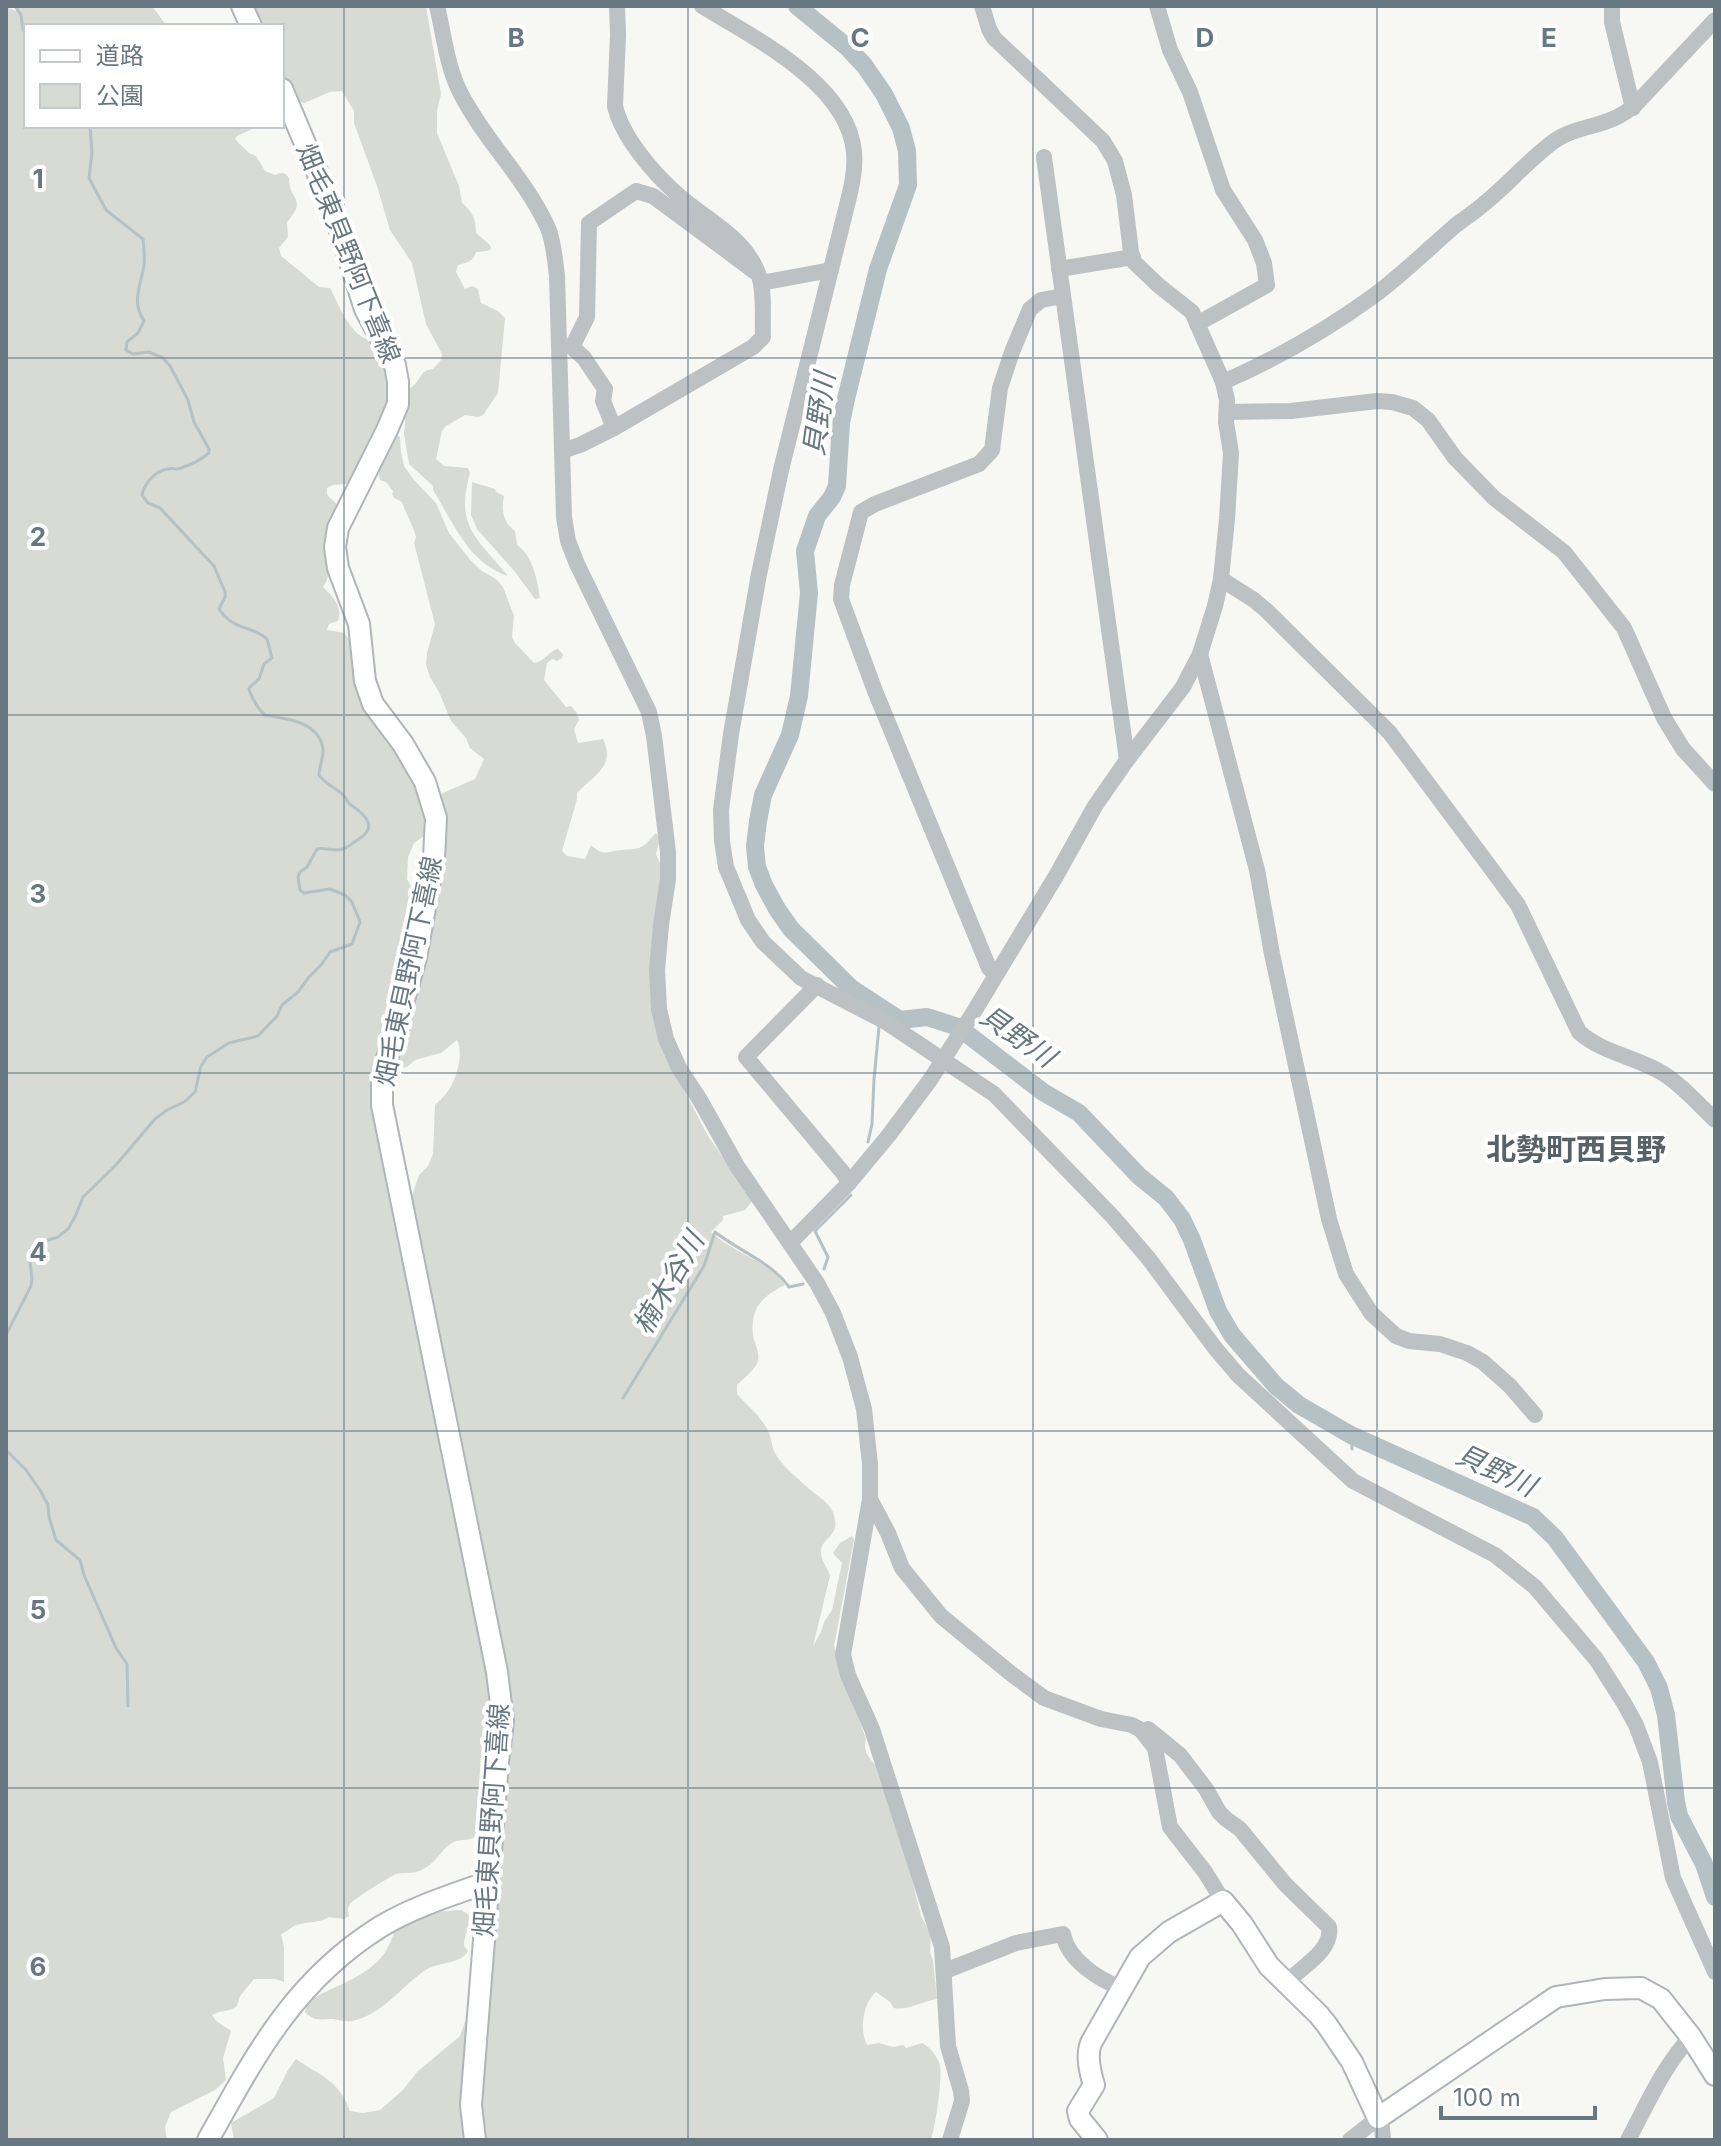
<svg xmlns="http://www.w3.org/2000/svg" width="1721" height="2146" font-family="Inter,'Noto Sans JP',sans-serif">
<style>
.green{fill:#d7dbd4}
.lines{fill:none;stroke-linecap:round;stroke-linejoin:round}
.stream{stroke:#b5c1c4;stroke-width:3}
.river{stroke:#b5c1c4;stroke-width:18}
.major-casing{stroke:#b0b5b9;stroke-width:24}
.minor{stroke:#bcc1c4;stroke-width:16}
.major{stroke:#fff;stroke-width:20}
.grid{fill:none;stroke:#687883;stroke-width:2;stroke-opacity:0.55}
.labels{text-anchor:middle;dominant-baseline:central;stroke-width:8;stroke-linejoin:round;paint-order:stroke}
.street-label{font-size:26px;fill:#687883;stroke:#fff}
.water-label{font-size:28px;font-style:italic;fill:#64787f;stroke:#fff}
.quarter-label{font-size:30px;font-weight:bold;fill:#566168;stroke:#fff}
.grid-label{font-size:26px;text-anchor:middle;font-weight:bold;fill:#687883;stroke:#fff;stroke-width:8;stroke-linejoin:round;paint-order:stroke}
</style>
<rect width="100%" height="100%" fill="#f7f7f4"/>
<g class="green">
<path d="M20,6H152L166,25L169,26H26V126H259L237,136L235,139L249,153L256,156L265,171L275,175C282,172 285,172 289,178C289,201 308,198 287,222L288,237L279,248L281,256L319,287L330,288C338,303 343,318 355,331C362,339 373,340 379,349C388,363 393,381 393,397C392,411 362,467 354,483L333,485L327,488V495L341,508C335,517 328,526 326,537C324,554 335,571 323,587C333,597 343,606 338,621L329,624L327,630L344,633L353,644L415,776L427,818L424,836L414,843L408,857L407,879L417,898L411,940L378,1059L496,1696L489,1788L482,1792L478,1819L483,1822L481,1834C477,1836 474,1838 470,1839C463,1841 458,1839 452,1843C440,1850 437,1862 425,1868C412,1876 408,1871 396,1874C391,1876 352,1900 350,1904C347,1908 348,1912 349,1916L344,1919L329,1917C318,1924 305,1921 294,1926C289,1929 286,1932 281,1934L284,1948V1982L275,1979H254L240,1996L237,2006C229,2012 221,2010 212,2015L216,2021L231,2031L223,2058L226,2080L215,2090L171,2112L165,2127L167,2140H6V7L16,11Z"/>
<path d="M247,6H426L441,94L437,111V133L459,186L462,203C472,211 476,219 476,233L490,245L491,249L487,251L476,252C474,261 467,263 458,265L456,272L465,289L472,286L478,289L481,303L498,311L505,318L498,393L483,415L478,417L465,415L446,426L442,431L436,459L444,466L468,468L470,473C455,527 476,537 508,576C467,562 454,523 433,490V486L409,464L404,434L406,412L403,406L404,390C408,388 412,388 414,385C422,378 420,370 433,369L441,360L442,354L426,324L412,263L390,230L377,186L354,123V111L342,91L330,92L304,103L293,99L282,77V26H257Z"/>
<path d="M396,434L400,437L401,452L404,466L414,480L436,503L449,533L471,561L482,571L496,579L503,587L514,616L512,637L515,643L534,663C546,661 548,651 558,649L563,654L562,658L557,661L552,659L547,663L544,680L566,707L571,706L577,713L579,720L574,729L578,743L603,739C616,766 594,775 577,793V799L562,851L567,856L585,859L591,845C602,856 608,852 621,850C628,849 635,850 641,847C648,844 650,838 656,833L660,838L656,854L662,868L652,968L684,1090L708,1136L753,1200L745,1210L723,1216V1220L711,1232C733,1253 767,1260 785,1285C763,1296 750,1307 753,1335C754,1343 760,1352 758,1361C755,1370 744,1378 737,1385V1394C747,1405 759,1415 766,1427C771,1434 771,1443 774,1451C780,1464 797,1478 808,1488C819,1498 833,1503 835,1520C838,1537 820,1539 821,1553C821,1561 828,1568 830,1576L813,1646L821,1632L824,1622L832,1610L842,1563L833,1553L840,1543L852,1536L854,1540L834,1646L866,1739C863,1750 868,1756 875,1765L907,1860L921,1916L931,1934L930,1952L933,1960L937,1999C923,2001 907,2011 894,2008L890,2002L876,1992C863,2003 859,2030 867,2045L879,2043L893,2047L903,2045L906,2048L922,2043C929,2046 936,2055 939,2062C944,2072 935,2128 931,2140H483L479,2118L508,1723L408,1208L419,1175L428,1166L433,1154L435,1105C439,1101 445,1096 448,1091C457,1078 464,1053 457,1040L441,1053L415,1060L407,1067L396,1068L393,1066L437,800L443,793L475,779L484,759L470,748L466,738L451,721L439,692L430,677L426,665L427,653L435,624L414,543L416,537C414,528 403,507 402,502L394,498L392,494L393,491L386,482L380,480L377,466Z"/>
<path d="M472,482L495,489L496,492L504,496C501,509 503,523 515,531L517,545C533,556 537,579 540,598L535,599L515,572L477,529L471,515Z"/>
<path d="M461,1910L469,1915C470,1926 464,1935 464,1946L468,1951C460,1965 439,1961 424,1971C401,1987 382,2015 352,2021C346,2022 340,2020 333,2019C321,2019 314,2022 305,2012L308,2001C333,1986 366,1978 384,1954C390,1946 393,1934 398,1924L434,1912Z"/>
<path d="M472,2008L471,2140H234L231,2123L274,2098L288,2070L296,2059C319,2075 340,2081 350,2111L363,2113L380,2110L403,2090L417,2072L460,2036L466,2019Z"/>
</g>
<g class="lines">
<g class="stream">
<path d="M15,6L21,15L23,30L26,34"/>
<path d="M868,1142L872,1124L874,1079L879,1027"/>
<path d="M824,1269L828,1257L815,1231L851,1195"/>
<path d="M6,1335L31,1286L32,1278L29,1255L31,1250L37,1244L58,1237L68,1229L75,1217L83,1197L115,1166L155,1119L167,1110L184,1102L195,1092L201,1066L207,1057L229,1043L258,1036L277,1016L282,1005L298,992L309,977L321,965L330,952L352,944L360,922L352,902L345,895L330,889L304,893L300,890L298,877L300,872L307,867L317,849C326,847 334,852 343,849C349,847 354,842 359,839C379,826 364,814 351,805C343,798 351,803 343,795C335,787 326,785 319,775C319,766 324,757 323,749C319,721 287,719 265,715C259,710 250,696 249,688L259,679L264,664L272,658L267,639C250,624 235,632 219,609L225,597V592L214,566L160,508L148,503L142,495C144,484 156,470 168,469C178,467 170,471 181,468C190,465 202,459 209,453V449L194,422L188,400L170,366L163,358L149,352L133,354L126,350L127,342L138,333L144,321C131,301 141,286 144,265C145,256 144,248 143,239L106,210L89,178L92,153L90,126"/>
<path d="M623,1398L704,1266L715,1232C739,1251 771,1262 789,1287L803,1284"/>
<path d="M1351,1435L1352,1449"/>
<path d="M6,1450L26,1470L40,1490L48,1505L49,1517L56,1540L80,1560L84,1575L116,1648L127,1664L128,1706"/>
</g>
<path class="river" d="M797,6L847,47L864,65L884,94L901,128L907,151L908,185L878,269L846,399L841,423L837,486L832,497L817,516L805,551L809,593L799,696L790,735L763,795L758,821L755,846L757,867L764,885L777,909L791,929L851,988L900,1020L927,1017L958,1027L1043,1092L1079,1113L1139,1176L1166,1198L1182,1219L1192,1240L1218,1311L1232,1335L1276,1386L1299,1405L1351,1435L1533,1517L1555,1538L1608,1610L1646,1662L1659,1688L1666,1715L1676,1802L1679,1816L1704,1864L1715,1897"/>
<defs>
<g id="major">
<path d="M242,6L251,26"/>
<path d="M282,89L334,212L365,309L395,365L398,382V404L387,430L338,528L335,547L338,568L359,624L365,681L373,704L403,744L425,782L436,818L434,858L416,958L382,1076V1105L497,1672L503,1721L498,1762L471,2105L475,2140"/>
<path d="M208,2140C256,2054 294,1981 380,1927C413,1907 452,1895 488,1882"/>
<path d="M1097,2140L1080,2119L1078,2111L1094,2085C1090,2072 1086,2056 1091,2043L1140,1957L1169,1932L1223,1901L1242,1924L1269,1966L1319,2015L1327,2025L1352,2062L1378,2118L1556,1997L1605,1989L1641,1988L1661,1999L1691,2037L1715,2075"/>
</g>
</defs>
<use href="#major" class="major-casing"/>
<g class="minor">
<path d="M437,6C444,35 447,68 461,94C485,141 526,179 548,228C554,243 555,260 557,276L564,517L568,541L577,564L649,712L654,736L668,852V879L661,925L657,970L659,1009L666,1039L679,1068L700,1100L737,1166L817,1283L833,1313L850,1357L864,1409L870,1464V1499L843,1655L848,1675L872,1729L942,1947L948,2046L961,2091L962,2101L950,2140"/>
<path d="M702,6C754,38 848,84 854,152C856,172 850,193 845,213L781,470L759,574L731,734L721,810L722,841L726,867L748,920L763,942L801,978L886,1022L994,1094L1113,1217L1149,1259L1215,1348L1238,1375L1353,1481L1495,1555L1535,1587L1596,1659L1624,1703L1636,1725L1650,1762L1673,1878L1715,1972"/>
<path d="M1157,6L1170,50L1190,92L1223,190L1255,240L1264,263L1267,285L1197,324"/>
<path d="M1612,6V22L1633,108"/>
<path d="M1044,157L1127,760"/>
<path d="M1059,269L1133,257"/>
<path d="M761,283L831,270"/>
<path d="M1223,382C1276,359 1325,331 1372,297C1402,275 1428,249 1456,225C1465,218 1476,211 1485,203C1507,185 1526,163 1549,145C1575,123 1608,130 1636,104L1715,20"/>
<path d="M1227,412L1291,411L1377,401L1392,402L1413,408L1428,420L1455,458L1494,498L1564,552L1624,628L1664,718L1683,749L1715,784"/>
<path d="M614,428L603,401L605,389L584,358L572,347L587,317L589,223L636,191L653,196L754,271"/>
<path d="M562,451L580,445L614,428L753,347L763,337C762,318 765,294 759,276C746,237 707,221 678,195C654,174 622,137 615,106L618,35L617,6"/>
<path d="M1221,579L1254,600L1267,611L1390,733L1484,859L1518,905L1579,1032C1602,1053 1637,1057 1664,1074C1683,1086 1699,1105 1715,1120"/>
<path d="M1200,654L1257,870L1272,954L1329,1219L1346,1274L1371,1313L1396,1336L1409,1341L1440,1344L1467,1353L1483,1362L1510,1386L1535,1415"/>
<path d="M996,975L989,968L875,691L841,599L842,585L861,512L875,504L979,464L992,450L1000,388L1012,352L1030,309L1041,300L1063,296"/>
<path d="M817,985L746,1057L844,1174L849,1183"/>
<path d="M790,1243L849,1183L889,1135L930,1080L975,1010L1056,876L1095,806L1127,760L1183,687L1200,654L1215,606L1221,579L1227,519L1231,453L1226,422L1227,400L1223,382L1192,312L1158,285L1134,262L1131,252L1124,195L1115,161L1103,141L994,38L989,29L982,6"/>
<path d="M870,1499L888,1533L902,1568L941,1616L1009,1672L1044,1698L1101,1719L1132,1725L1141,1730L1155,1748L1170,1827L1205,1872L1223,1901"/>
<path d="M1148,1729L1180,1755L1206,1789L1219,1812L1226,1819L1240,1829L1285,1884L1329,1927C1333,1951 1301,1967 1287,1982"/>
<path d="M945,1971L1016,1943L1063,1934C1068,1960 1098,1979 1121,1988"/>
<path d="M1350,2140L1378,2118L1382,2128L1383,2140"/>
<path d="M1628,2140C1647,2105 1663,2066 1691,2037"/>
</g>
<use href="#major" class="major"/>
</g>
<path class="grid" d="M344,6V2140M688,6V2140M1033,6V2140M1377,6V2140M6,358H1715M6,715H1715M6,1073H1715M6,1431H1715M6,1788H1715"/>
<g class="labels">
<g class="street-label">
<text transform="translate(349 253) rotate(68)">畑毛東貝野阿下喜線</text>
<text transform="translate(408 971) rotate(-78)">畑毛東貝野阿下喜線</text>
<text transform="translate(491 1820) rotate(-86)">畑毛東貝野阿下喜線</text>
</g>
<g class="water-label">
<text transform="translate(819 414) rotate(-82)">貝野川</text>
<text transform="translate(1018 1036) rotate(35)">貝野川</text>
<text transform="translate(668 1283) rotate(-60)">楠木谷川</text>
<text transform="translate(1496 1470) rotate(25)">貝野川</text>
</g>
<g class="quarter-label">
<text x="1576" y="1149">北勢町西貝野</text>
</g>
</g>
<g class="grid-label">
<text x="516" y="47">B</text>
<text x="860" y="47">C</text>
<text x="1205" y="47">D</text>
<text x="1549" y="47">E</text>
<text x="38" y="188">1</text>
<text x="38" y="546">2</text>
<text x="38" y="903">3</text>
<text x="38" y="1261">4</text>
<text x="38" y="1619">5</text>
<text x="38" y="1976">6</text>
</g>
<rect width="1721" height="2146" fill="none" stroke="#687883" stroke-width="16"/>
<rect x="24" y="24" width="260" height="104" fill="#ffffff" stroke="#c3c9cd" stroke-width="2"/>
<rect x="40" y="50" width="40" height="12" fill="#ffffff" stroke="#c3c9cd" stroke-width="2"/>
<text x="96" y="64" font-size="24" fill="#687883">道路</text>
<rect x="40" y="84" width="40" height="24" fill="#d7dbd4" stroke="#c3c9cd" stroke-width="2"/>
<text x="96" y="104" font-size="24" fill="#687883">公園</text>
<path d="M1441 2106v12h154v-12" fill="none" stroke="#687883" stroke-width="4"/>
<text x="1453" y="2106" font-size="24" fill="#687883" stroke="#ffffff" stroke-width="6" paint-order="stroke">100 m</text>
</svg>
